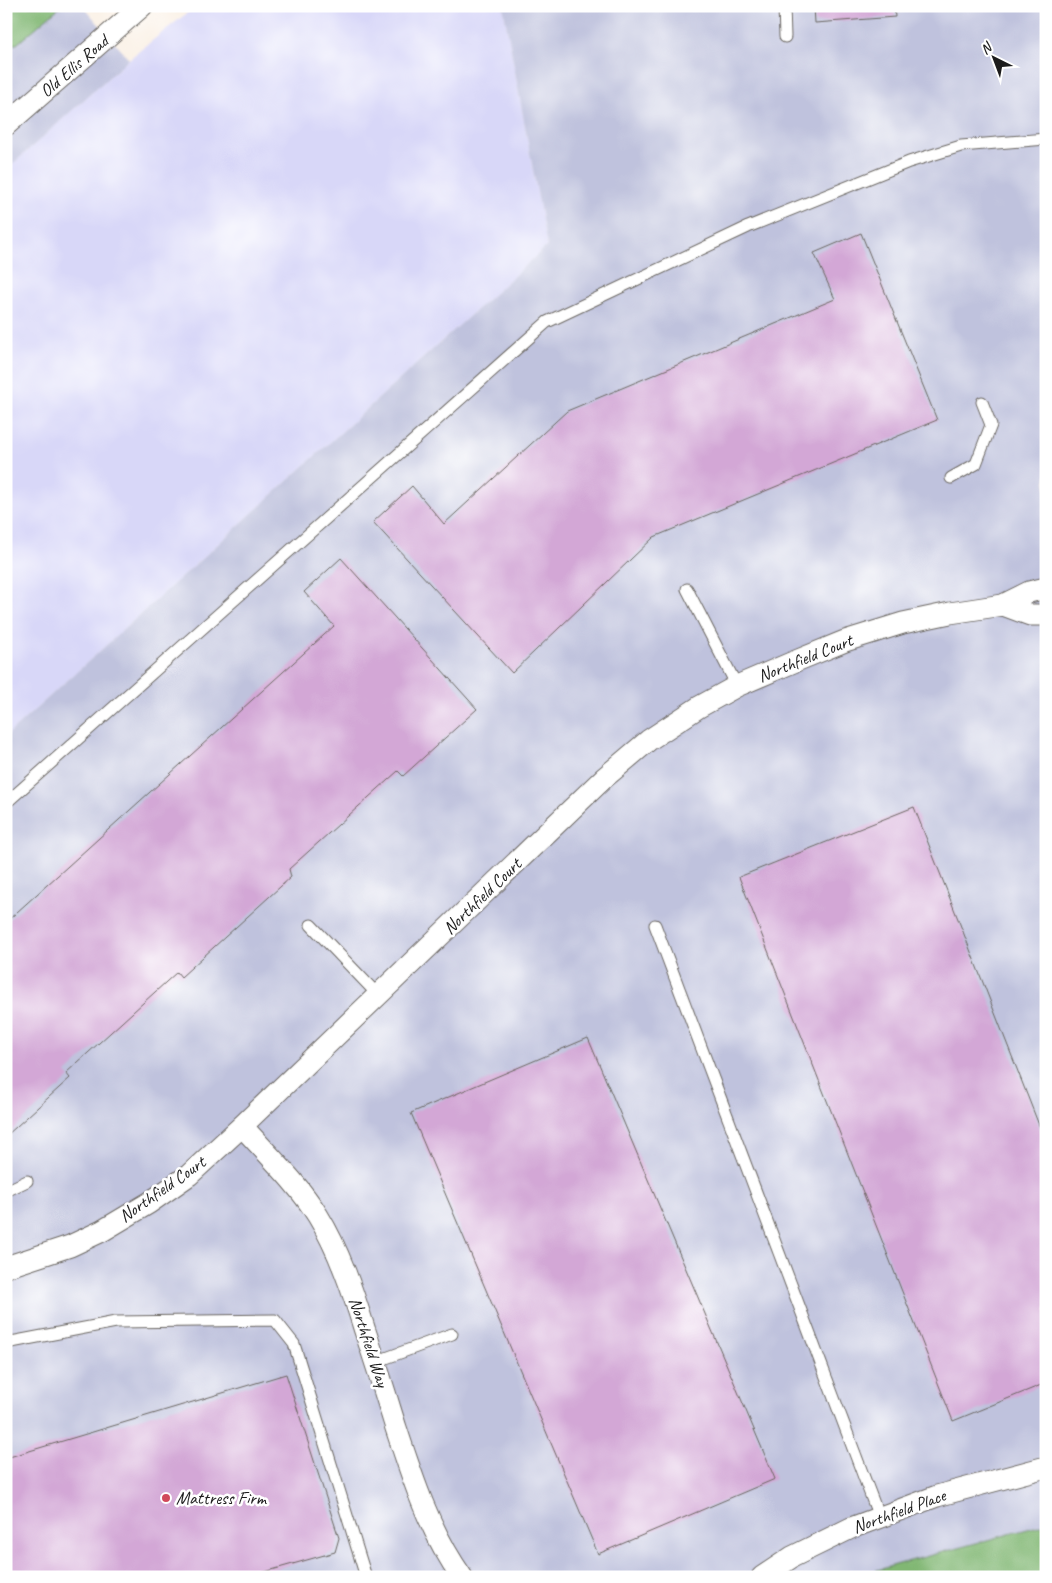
<svg xmlns="http://www.w3.org/2000/svg" width="1052" height="1583" font-family="Caveat,sans-serif">
<style>
.built{fill:#d8d7f8}
.industrial{fill:#bfc2dd}
.forest{fill:#81b773;stroke:#4e6a48}
.building{fill:#d3a7d6}
.lines{fill:none;stroke-linecap:round;stroke-linejoin:round}
.service-casing{stroke:#6a6661;stroke-width:13}
.minor-casing{stroke:#6a6661;stroke-width:23}
.service{stroke:#fff;stroke-width:11}
.minor{stroke:#fff;stroke-width:21}
.poi-dot{fill:#d1495b;stroke:#fff;stroke-width:2}
.labels{text-anchor:middle;dominant-baseline:central;stroke-width:5;stroke-linejoin:round;paint-order:stroke}
.street-label{font-size:18px;fill:#1c1c1c;stroke:#fff}
.poi-label{font-size:18px;fill:#1c1c1c;stroke:#fff;text-anchor:start}
</style>
<rect width="100%" height="100%" fill="#fff"/>
<filter id="ink" filterUnits="userSpaceOnUse"><feTurbulence type="fractalNoise" baseFrequency=".02" numOctaves="2"/><feDisplacementMap in="SourceGraphic" scale="10" xChannelSelector="R" yChannelSelector="G"/><feConvolveMatrix kernelMatrix="1 2 1 2 8 2 1 2 1" color-interpolation-filters="sRGB"/></filter>
<filter id="wash" filterUnits="userSpaceOnUse"><feTurbulence type="fractalNoise" baseFrequency=".0096" numOctaves="4" result="noise"/><feDisplacementMap in="SourceGraphic" scale="20" xChannelSelector="R" yChannelSelector="G"/><feGaussianBlur stdDeviation="1.12" result="paint"/><feColorMatrix in="noise" values="0 0 0 0 0 0 0 0 0 0 0 0 0 0 0 0 0 1.4 0 .05"/><feComposite in="paint" operator="in"/></filter>
<g filter="url(#wash)">
<rect width="100%" height="100%" fill="#faefe2"/>
<path class="built" d="M196,6H503L547,246L6,736V170L129,59Z"/>
<g class="industrial">
<path d="M6,6H83L129,59L6,170Z"/>
<path d="M503,6H1046V1524L877,1570L869,1577H6V736L547,246Z"/>
</g>
<g class="forest">
<path d="M6,6H61L17,44L6,45Z"/>
<path d="M1046,1524V1577H869L877,1570Z"/>
</g>
<g id="blocks">
<g class="building">
<path d="M814,6H894L895,17L815,23Z"/>
<path d="M861,233L937,420L654,537L512,673L373,522L412,486L444,524L567,411L835,299L814,253Z"/>
<path d="M341,558L477,709L403,776L398,771L289,869L291,877L181,977L177,972L66,1073L70,1078L6,1136V922L334,626L304,592Z"/>
<path d="M914,807L1046,1143V1383L953,1421L739,877Z"/>
<path d="M588,1038L775,1479L598,1554L411,1113Z"/>
<path d="M286,1374L339,1538L335,1552L247,1577H6V1458Z"/>
</g>
</g>
</g>
<g filter="url(#ink)">
<use href="#blocks" fill-opacity="0" stroke="#6a6661" stroke-width="1"/>
<g class="lines">
<defs>
<g id="service">
<path d="M784,6L785,37"/>
<path d="M951,478L976,464L991,425L982,402"/>
<path d="M687,589L737,686"/>
<path d="M6,803L547,322L748,227L909,162L961,146L1046,139"/>
<path d="M311,925L378,995"/>
<path d="M655,925L879,1517"/>
<path d="M6,1191L27,1181"/>
<path d="M6,1343L116,1322L275,1320L294,1344L366,1577"/>
<path d="M375,1362L452,1334"/>
</g>
<g id="minor">
<path d="M6,125L142,6"/>
<path d="M1003,605L1030,615H1046"/>
<path d="M242,1126C268,1155 297,1182 318,1216C339,1250 353,1292 365,1331C376,1363 386,1396 396,1428C413,1480 430,1532 462,1577"/>
<path d="M6,1267L70,1246L102,1231L149,1203L189,1175L242,1126L604,778L649,740L699,707L737,686L791,663L845,641L903,623L950,613L1003,605L1029,592L1046,588"/>
<path d="M762,1577L792,1557L851,1528L937,1496L1046,1467"/>
</g>
</defs>
<use href="#service" class="service-casing"/>
<use href="#minor" class="minor-casing"/>
<use href="#service" class="service"/>
<use href="#minor" class="minor"/>
</g>
</g>
<circle class="poi-dot" cx="166" cy="1498" r="5"/>
<g class="labels">
<g class="street-label">
<text transform="translate(74 66) rotate(-41)">Old Ellis Road</text>
<text transform="translate(805 658) rotate(-22)">Northfield Court</text>
<text transform="translate(482 896) rotate(-44)">Northfield Court</text>
<text transform="translate(162 1189) rotate(-35)">Northfield Court</text>
<text transform="translate(369 1342) rotate(72)">Northfield Way</text>
<text transform="translate(899 1511) rotate(-20)">Northfield Place</text>
</g>
<g class="poi-label">
<text x="176" y="1498">Mattress Firm</text>
</g>
</g>
<rect width="1052" height="1583" fill="none" stroke="#fff" stroke-width="25"/>
<g transform="translate(994 58) rotate(318)" stroke="#ffffff" stroke-width="4" paint-order="stroke">
<path d="M0-4L9 19L0 12L-9 19Z" fill="#1c1c1c"/>
<text y="-8" font-size="14" font-weight="bold" text-anchor="middle" fill="#1c1c1c">N</text>
</g>
</svg>
